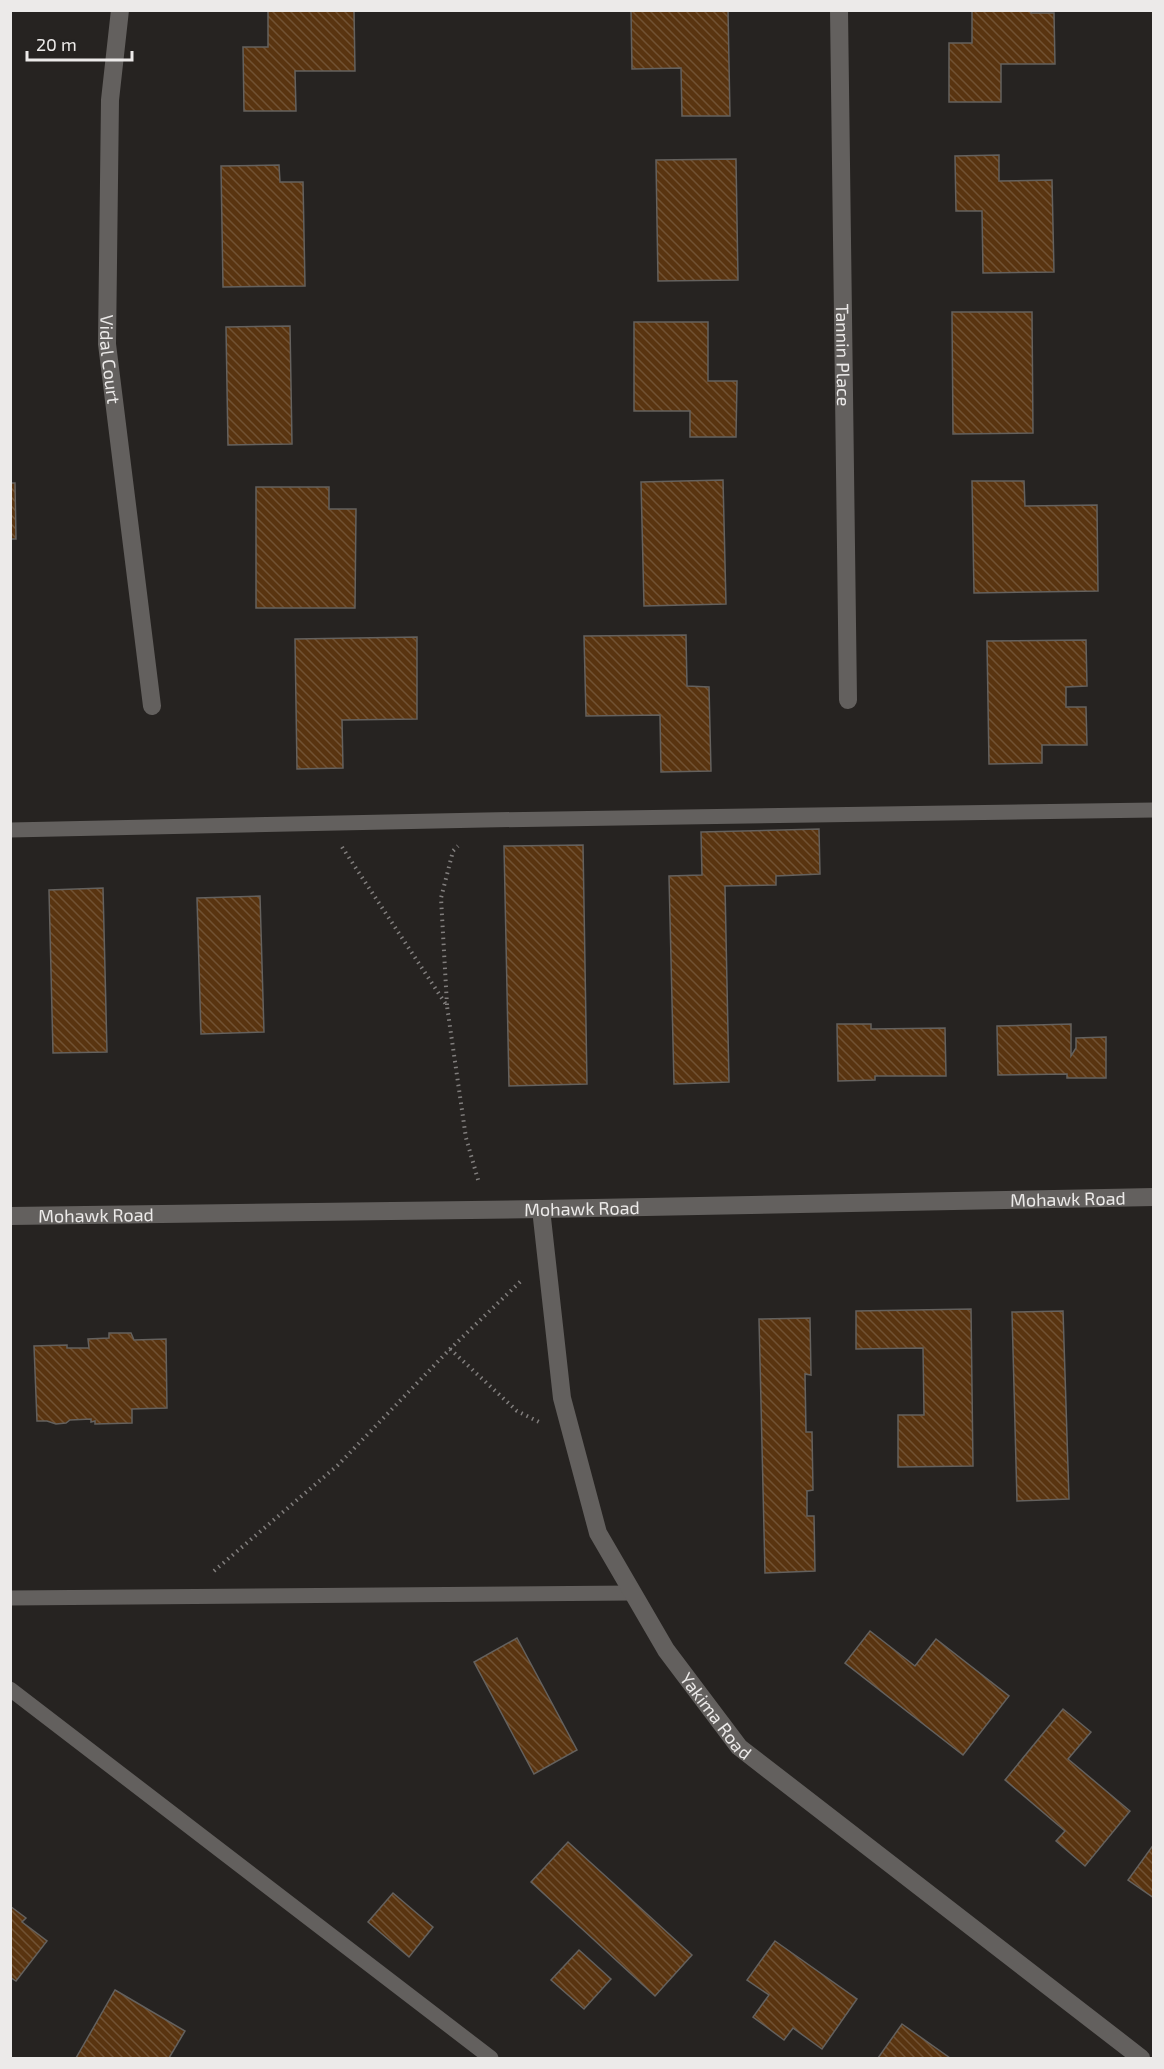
<svg xmlns="http://www.w3.org/2000/svg" width="1164" height="2069" font-family="'Exo 2',sans-serif">
<style>
.building{fill:url(#building-back-hatch);stroke:#64615e;stroke-width:1.5}
.lines{fill:none;stroke-linecap:round;stroke-linejoin:round}
.path{stroke:#817e7d;stroke-width:4;stroke-dasharray:1.5 4.5;stroke-linecap:butt}
.lane{stroke:#63605e;stroke-width:15}
.street{stroke:#63605e;stroke-width:18}
.labels{text-anchor:middle;dominant-baseline:central;stroke-width:6;stroke-linejoin:round;paint-order:stroke}
.street-label{font-size:18px;fill:#eceae9;stroke:#262321}
</style>
<defs>
<pattern id="building-back-hatch" width="6" height="6" patternUnits="userSpaceOnUse" patternTransform="scale(1.5)"><rect width="6" height="6" fill="#593410"/><path d="M-1 5l2 2M0 0l6 6M5-1l2 2" fill="none" stroke="#715233"/></pattern>
</defs>
<rect width="100%" height="100%" fill="#262321"/>
<g class="building">
<path d="M268,10H354L355,71H295L296,111H244L243,47H268Z"/>
<path d="M631,10H728L730,116H682L681,68L632,69Z"/>
<path d="M972,10H1031V13H1054L1055,64H1001V102H949V43H972Z"/>
<path d="M999,155V181L1052,180L1054,272L983,273L982,211H956L955,156Z"/>
<path d="M736,159L738,280L658,281L656,160Z"/>
<path d="M279,165L280,182H303L305,286L223,287L221,166Z"/>
<path d="M952,312H1032L1033,433L953,434Z"/>
<path d="M634,322H708V381H737L736,437H690V411H634Z"/>
<path d="M290,326L292,444L228,445L226,327Z"/>
<path d="M723,480L726,604L644,606L641,482Z"/>
<path d="M972,481H1024L1025,506L1097,505L1098,591L974,593Z"/>
<path d="M10,483H15L16,539H10Z"/>
<path d="M256,487H329V509H356L355,608H256Z"/>
<path d="M686,635L687,686L709,687L711,771L661,772L660,715L586,716L584,636Z"/>
<path d="M417,637V719L342,720L343,768L297,769L295,639Z"/>
<path d="M1086,640L1087,686L1066,687V707H1086L1087,745H1042V763L989,764L987,641Z"/>
<path d="M819,829L820,874L776,876V885L725,886L729,1082L674,1084L669,876L702,875L701,832Z"/>
<path d="M583,845L587,1084L509,1086L504,846Z"/>
<path d="M103,888L107,1052L53,1053L49,890Z"/>
<path d="M260,896L264,1032L201,1034L197,898Z"/>
<path d="M837,1024H871V1029L945,1028L946,1076H875V1080L838,1081Z"/>
<path d="M1071,1024V1056L1076,1048V1038L1106,1037V1078H1067V1074L998,1075L997,1026Z"/>
<path d="M971,1309L973,1466L898,1467V1415H924L923,1348L856,1349V1311Z"/>
<path d="M1063,1311L1069,1499L1017,1501L1012,1312Z"/>
<path d="M810,1318L811,1375L805,1374L806,1432H812L813,1490L807,1491V1516H814L815,1571L765,1573L759,1319Z"/>
<path d="M109,1333H131L134,1340L166,1339L167,1408L132,1409V1423L95,1424V1421L91,1422V1419L70,1420L66,1423L56,1424L47,1421H37L34,1346L67,1345V1348H89L88,1339L109,1338Z"/>
<path d="M870,1631L915,1666L936,1639L1009,1696L963,1755L845,1663Z"/>
<path d="M517,1638L577,1750L534,1774L474,1662Z"/>
<path d="M1063,1709L1091,1732L1068,1759L1130,1811L1085,1866L1056,1841L1065,1831L1005,1780Z"/>
<path d="M568,1842L692,1955L655,1996L531,1882Z"/>
<path d="M1154,1844V1898L1128,1880Z"/>
<path d="M393,1893L433,1927L409,1957L368,1922Z"/>
<path d="M10,1906L26,1918L22,1922L47,1941L16,1981L10,1977Z"/>
<path d="M775,1941L857,1999L822,2049L793,2028L784,2040L753,2017L769,1995L747,1980Z"/>
<path d="M579,1950L611,1979L584,2009L551,1980Z"/>
<path d="M115,1990L185,2031L169,2058H76Z"/>
<path d="M902,2024L950,2058H878Z"/>
</g>
<g class="lines">
<g class="path">
<path d="M342,847L447,1006L466,1138L479,1183"/>
<path d="M447,1005L441,898L453,851L458,846"/>
<path d="M450,1349L517,1411L539,1422"/>
<path d="M214,1571L338,1465L450,1349L522,1280"/>
</g>
<g class="lane">
<path d="M10,830L484,820L1154,810"/>
<path d="M10,1598L632,1593"/>
<path d="M10,1689L491,2058"/>
</g>
<g class="street">
<path id="s1" d="M120,10L110,100L107,344L152,706"/>
<path id="s2" d="M839,10L848,700"/>
<path id="s3" d="M541,1209L562,1398L598,1533L666,1650L739,1747L1141,2058"/>
<path id="s4" d="M10,1216L541,1209L1154,1197"/>
</g>
</g>
<g class="labels">
<g class="street-label">
<text stroke="none"><textPath href="#s2" startOffset="345">Tannin Place</textPath></text>
<text stroke="none"><textPath href="#s1" startOffset="350">Vidal Court</textPath></text>
<text stroke="none"><textPath href="#s4" startOffset="1058">Mohawk Road</textPath></text>
<text stroke="none"><textPath href="#s4" startOffset="572">Mohawk Road</textPath></text>
<text stroke="none"><textPath href="#s4" startOffset="86">Mohawk Road</textPath></text>
<text stroke="none"><textPath href="#s3" startOffset="548">Yakima Road</textPath></text>
</g>
</g>
<rect width="1164" height="2069" fill="none" stroke="#eceae9" stroke-width="24"/>
<path d="M27 51v9h105v-9" fill="none" stroke="#eceae9" stroke-width="3"/>
<text x="36" y="51" font-size="18" fill="#eceae9" stroke="#262321" stroke-width="4.5" paint-order="stroke">20 m</text>
</svg>
